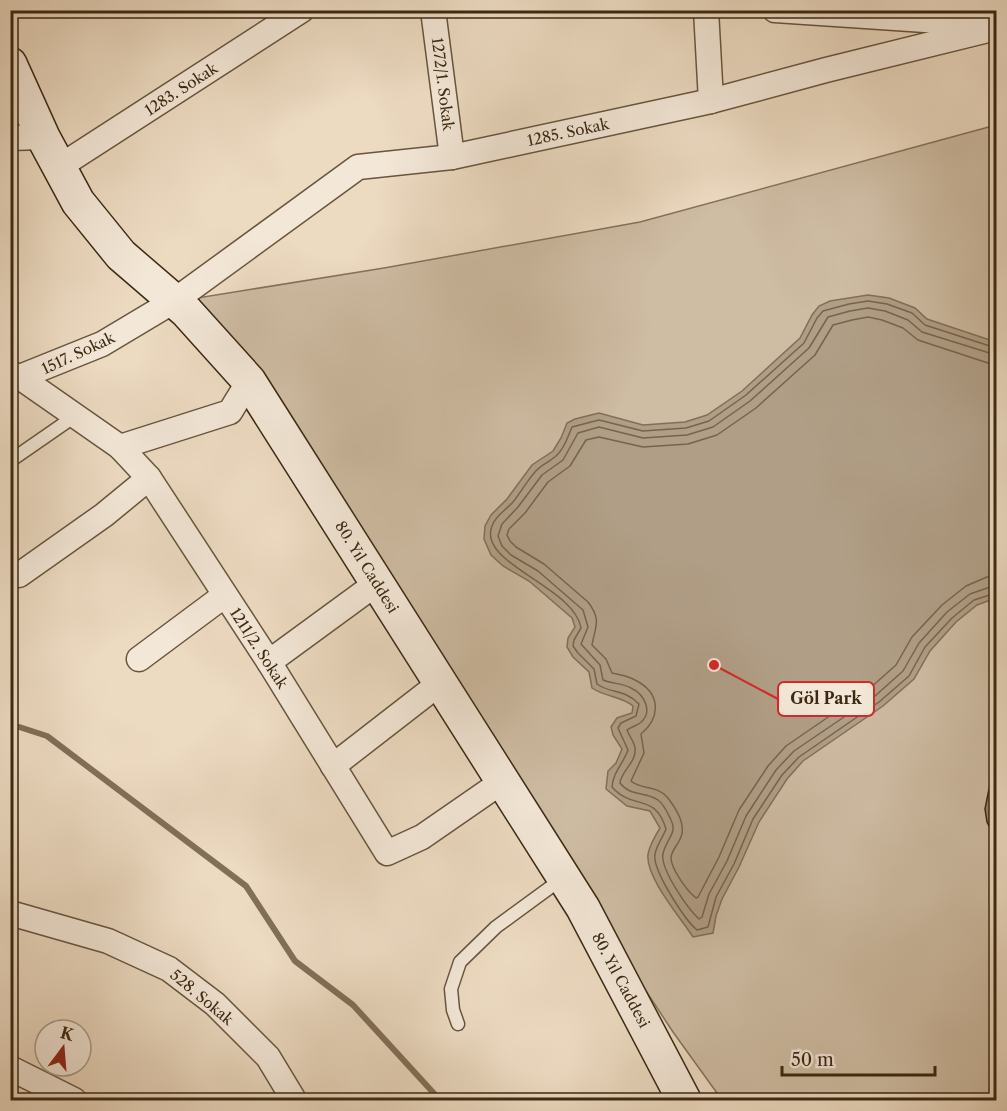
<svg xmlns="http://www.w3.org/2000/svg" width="1007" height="1111" font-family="'Libre Caslon Text',serif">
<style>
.green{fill:#cebca3;stroke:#84725b;stroke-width:1.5}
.water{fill:#b09e86;stroke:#816f58;stroke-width:1.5}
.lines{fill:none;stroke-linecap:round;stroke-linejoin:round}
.shore{stroke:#76644c;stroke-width:1.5}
.stream{stroke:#816f58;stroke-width:6}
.building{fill:#97856d;stroke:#3b2913;stroke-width:1.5}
.lane-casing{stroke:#67553e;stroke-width:15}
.street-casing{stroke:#67553e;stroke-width:27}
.secondary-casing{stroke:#3b2913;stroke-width:36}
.lane{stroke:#f3e7d7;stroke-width:12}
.street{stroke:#f3e7d7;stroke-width:24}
.secondary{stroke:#f3e7d7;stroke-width:33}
.labels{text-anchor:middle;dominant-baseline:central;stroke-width:4.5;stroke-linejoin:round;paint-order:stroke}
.street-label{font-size:15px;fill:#3b2913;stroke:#f3e7d7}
.leader{fill:none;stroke:#d62828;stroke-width:2}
.callout-dot{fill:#d62828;stroke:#f3e7d7;stroke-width:2}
.callout{fill:#f3e7d7;stroke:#d62828;stroke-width:2}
.callout-label{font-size:16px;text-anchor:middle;font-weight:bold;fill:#3b2913}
</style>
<rect width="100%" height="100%" fill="#ecdac1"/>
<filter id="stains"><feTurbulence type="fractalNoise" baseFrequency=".00333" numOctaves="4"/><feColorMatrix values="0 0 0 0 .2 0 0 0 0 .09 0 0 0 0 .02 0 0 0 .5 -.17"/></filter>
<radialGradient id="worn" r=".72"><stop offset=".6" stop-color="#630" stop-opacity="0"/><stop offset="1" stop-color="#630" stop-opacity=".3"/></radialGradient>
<path class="green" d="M996,125V1100H722L673,1032L191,299L384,268L640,222Z"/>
<path class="water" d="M868,295L889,298L915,308L927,319L996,342V598L977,605L956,622L930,651L914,679L883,706L803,761L787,779L759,822L739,867L722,899L716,916L713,933L693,937C681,918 645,877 648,854C650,845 655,836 660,828L650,811L627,806L606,789L608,771L616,763L622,749L613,735L611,727L617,718L632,713L633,706C621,696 605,697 592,688L589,672L573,657L567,647L568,638L575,627L572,618L529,581L503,566L491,555L484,539L485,526L491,515L507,499L532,465L553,451L561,438L567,423L575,419L599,413L643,425L685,422L707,415L742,391L800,338L812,315L819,306L830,301Z"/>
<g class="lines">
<g class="shore">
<path d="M996,348L925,325L912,313L887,304L868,301L849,304L823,311L817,318L804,343L746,395L709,421L686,428L643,431L599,420L572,427C568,436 565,448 557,455C550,462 540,465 535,472C527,481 521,492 513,502C506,510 495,516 492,526C477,564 574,586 581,628L574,640L573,646L578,653L594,669L597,684C611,694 625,689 639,704L636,716L621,723L618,728L628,750C623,764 613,772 612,787C633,811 655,792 666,829C663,837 657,844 655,854C652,870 685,920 697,930L708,927L716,897L734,864L753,819L782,775L799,757L879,702L909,676L925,647L952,618L974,600L996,593"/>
<path d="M996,355L922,332L908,320L885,311L868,308L850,311L828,317L809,348L750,401L713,427L687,435L643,438L599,427L578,433L563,460L542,475L518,507L502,524L498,536L502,546L511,555L538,571L583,610L588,627L581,644L600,665L603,680C612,684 623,683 631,688C644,694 654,712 640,723C636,726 631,727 627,730C629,736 634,741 635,748C637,762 621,771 620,783C631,797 645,791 658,800C664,804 668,814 671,820C678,833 665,841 663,854C660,869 688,909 699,919L702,917L709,894L727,861L746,816L776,770L794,751L875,696L903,671L919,643L947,612L970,594L996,585"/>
<path d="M996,364L988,363L918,340L903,328L882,320L868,317L852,320L833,325L815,355L756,408L717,435L688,444L643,447L599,437L586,440L570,466L548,482L525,513L509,529L507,535L510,541L516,547L544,564L588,602C602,620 595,627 592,645L606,659L612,673C620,675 628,676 635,680C661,693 661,717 641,734L644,753L631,781C641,790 658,785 668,798C677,810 688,827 679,841C676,847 671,852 671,858C671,869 688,892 696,898L698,897L719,857L739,810L768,766L786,746L869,689L896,665L912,637L942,605L966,586L987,577L996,576"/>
</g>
<path class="stream" d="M10,724L47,736L246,886L295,961L353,1005L440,1100"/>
</g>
<g class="building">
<path d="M996,774V840L987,822L985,809L990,784Z"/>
<path d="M996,1036V1061H992Z"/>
</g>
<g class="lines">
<defs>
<g id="lane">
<path d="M10,461L75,416"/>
<path d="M458,1024L453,1010L451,989L460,962L496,927L563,878"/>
</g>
<g id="street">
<path d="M433,10L452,157"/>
<path d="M706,10L711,101"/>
<path d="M775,10L985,24"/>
<path d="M10,138L43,137"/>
<path d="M59,167L302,10"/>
<path d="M10,373L21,378L120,447L149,478L269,662L387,853L422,837L503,781"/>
<path d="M10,381L102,344L174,301L358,167L452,157L711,101L826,70L996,28"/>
<path d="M120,447L230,412L249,381"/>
<path d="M19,575L104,515L149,478"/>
<path d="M139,659L225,595"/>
<path d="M269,662L377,583"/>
<path d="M333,766L440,683"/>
<path d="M10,913L108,941L169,969L215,1004L268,1057L294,1100"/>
<path d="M10,1068L74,1100"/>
</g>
<path id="secondary" d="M10,64L43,137L78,202L121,255L186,311L249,381L583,908L684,1100"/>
</defs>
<use href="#lane" class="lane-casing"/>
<use href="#street" class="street-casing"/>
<use href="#secondary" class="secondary-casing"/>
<use href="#lane" class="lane"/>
<use href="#street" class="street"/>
<use href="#secondary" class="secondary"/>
</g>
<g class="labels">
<g class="street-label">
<text transform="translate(443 84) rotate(83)">1272/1. Sokak</text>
<text transform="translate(181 89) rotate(-33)">1283. Sokak</text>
<text transform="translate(568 132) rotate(-12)">1285. Sokak</text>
<text transform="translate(78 353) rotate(-25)">1517. Sokak</text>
<text transform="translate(367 567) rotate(58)">80. Yıl Caddesi</text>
<text transform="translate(259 648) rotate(57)">1211/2. Sokak</text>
<text transform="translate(621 980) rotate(62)">80. Yıl Caddesi</text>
<text transform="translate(202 997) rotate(40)">528. Sokak</text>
</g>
</g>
<path class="leader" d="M714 665L778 699"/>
<circle class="callout-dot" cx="714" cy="665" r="6"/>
<rect class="callout" x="778" y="682" width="96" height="34" rx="6"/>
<g class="callout-label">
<text x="826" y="704">Göl Park</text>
</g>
<rect width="1007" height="1111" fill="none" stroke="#ecdac1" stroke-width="36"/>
<rect x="12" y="12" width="983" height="1087" fill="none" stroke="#3b2913" stroke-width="3"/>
<rect x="18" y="18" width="971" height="1075" fill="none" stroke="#3b2913" stroke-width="1.5"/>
<g transform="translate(63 1048) rotate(16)"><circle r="28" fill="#f3e7d7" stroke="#a99b89" stroke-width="1.5"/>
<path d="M0-4.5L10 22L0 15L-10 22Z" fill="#8f2418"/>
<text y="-9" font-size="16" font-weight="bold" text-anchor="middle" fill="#3b2913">K</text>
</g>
<path d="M782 1066v9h153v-9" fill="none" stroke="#3b2913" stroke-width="3"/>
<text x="791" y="1066" font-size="18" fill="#3b2913" stroke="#f3e7d7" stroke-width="4.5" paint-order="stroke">50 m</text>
<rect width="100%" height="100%" filter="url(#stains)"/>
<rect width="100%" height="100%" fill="url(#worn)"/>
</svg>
